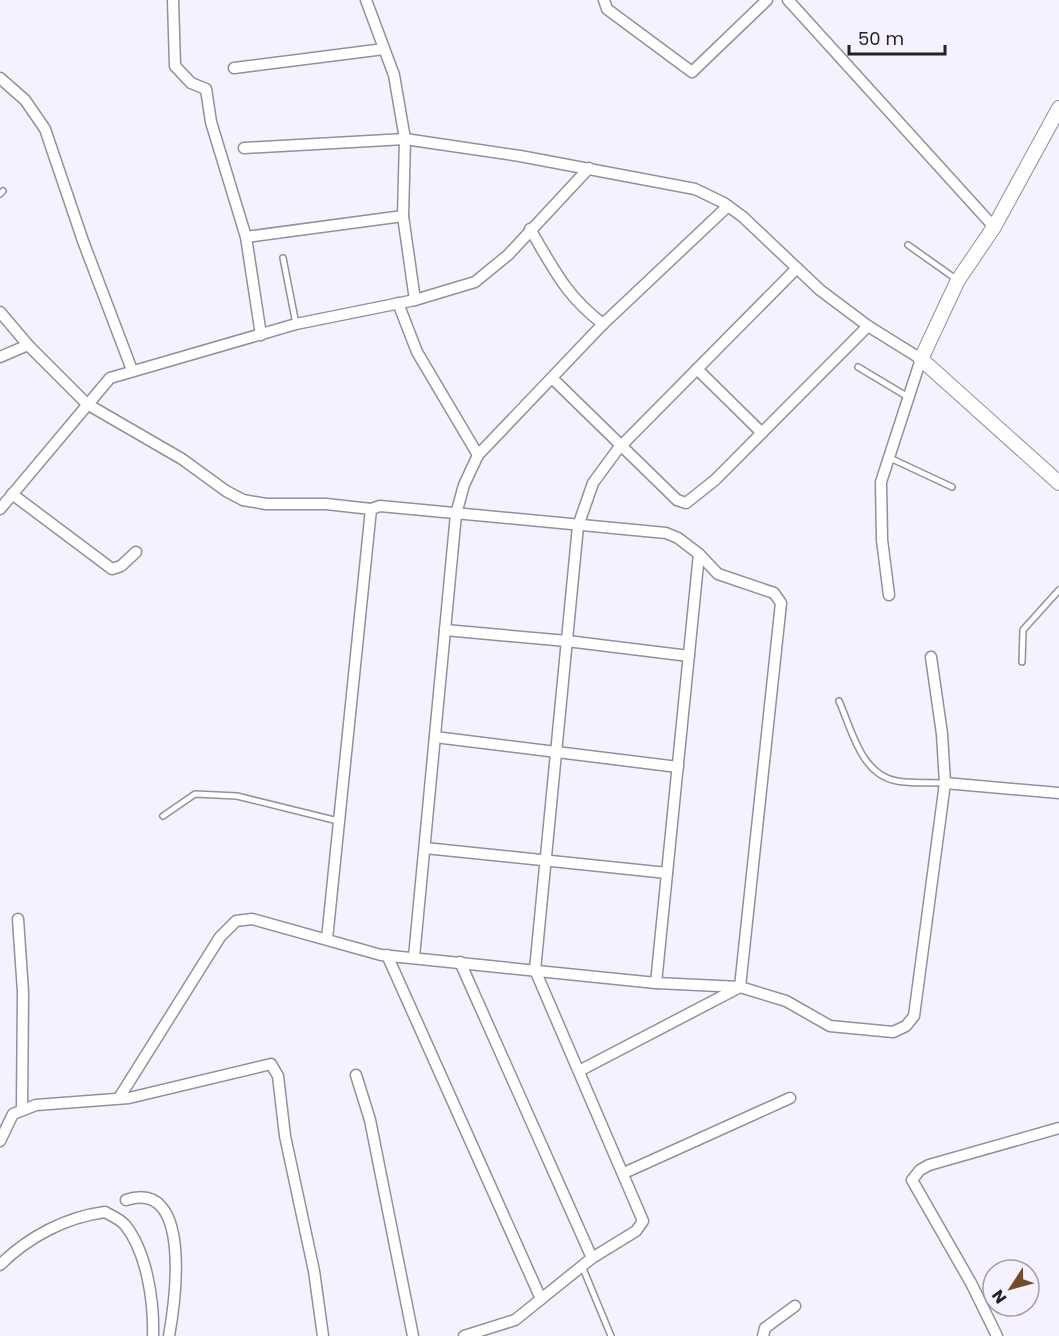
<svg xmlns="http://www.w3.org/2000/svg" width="1059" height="1336" font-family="Poppins,sans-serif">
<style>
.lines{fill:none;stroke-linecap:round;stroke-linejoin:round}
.service-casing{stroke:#94909b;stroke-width:8}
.minor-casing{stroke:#94909b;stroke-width:13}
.tertiary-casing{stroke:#94909b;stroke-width:16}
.service{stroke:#fff;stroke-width:5}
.minor{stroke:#fff;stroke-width:10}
.tertiary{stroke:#fff;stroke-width:14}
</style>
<rect width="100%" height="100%" fill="#f6f1fe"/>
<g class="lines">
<defs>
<g id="service">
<path d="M0,194L3,191"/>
<path d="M908,245L956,279"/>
<path d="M283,258L296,324"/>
<path d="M858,367L908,397"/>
<path d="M890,458L952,487"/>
<path d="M1022,662L1023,630L1059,590"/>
<path d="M839,701C852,730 861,775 897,781C912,784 929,782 944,783"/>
<path d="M163,816L195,794L237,796L338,821"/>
<path d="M582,1266L611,1336"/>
</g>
<g id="minor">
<path d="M173,0L175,66L191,83L206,89L211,122L246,237L261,335"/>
<path d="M366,0L394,75L405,139L403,216L415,300"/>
<path d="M604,0L607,9L692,72L767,0"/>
<path d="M788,0L994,227"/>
<path d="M234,68L384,49"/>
<path d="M0,78L25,100L45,129L83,241L132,370"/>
<path d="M244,148L405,139L520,156L695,189L724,203L743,217L820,290L868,326L921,359L881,482L882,540L889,595"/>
<path d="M530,229C554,269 565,295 603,324"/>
<path d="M246,237L403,216"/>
<path d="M398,303L417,352L478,455"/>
<path d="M0,312L28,345L87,404L182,459L226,491L243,500L266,504H326L371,509"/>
<path d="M0,357L28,345"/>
<path d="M697,369L762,433"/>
<path d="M552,378L677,500L686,503L715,480L868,326"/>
<path d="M12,494L112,569L121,566L136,552"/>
<path d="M0,509L110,378L296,324L415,300L475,282L508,255L589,168"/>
<path d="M445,630L567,641L689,656"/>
<path d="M435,737L678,767"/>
<path d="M945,783L1059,793"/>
<path d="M425,848L667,873"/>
<path d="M18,919L23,992L22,1109"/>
<path d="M327,939L371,509L380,506L666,533L678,538L699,554L718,574L774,593L781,603L740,987L579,1071"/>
<path d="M387,955L541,1299"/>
<path d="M414,957L456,514L464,485L478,455L603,324L728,206"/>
<path d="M460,962L592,1258"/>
<path d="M656,983L699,554"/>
<path d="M356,1075L370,1120L413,1336"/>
<path d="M119,1098L220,937L236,921L252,919L381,955L656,983L740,987L786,1001L830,1026L893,1032L906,1026L914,1016L945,783L942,734L931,657"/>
<path d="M0,1141L13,1114L36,1105L129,1098L271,1064L278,1076L285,1136L314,1271L323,1336"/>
<path d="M624,1173L790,1098"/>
<path d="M126,1200C193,1178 175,1302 169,1336"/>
<path d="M0,1265C28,1237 66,1217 105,1212C112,1216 120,1219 125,1225C147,1252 154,1302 153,1336"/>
<path d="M464,1336L515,1320L592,1258L636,1231L643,1221L535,970L578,526L593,483L618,449L797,268"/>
<path d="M763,1336L765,1328L795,1306"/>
<path d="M997,1336L971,1283L912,1180L920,1170L929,1165L1059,1128"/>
</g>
<path id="tertiary" d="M1059,108L994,227L958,280L921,359L1059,483"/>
</defs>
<use href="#service" class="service-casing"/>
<use href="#minor" class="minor-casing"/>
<use href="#tertiary" class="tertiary-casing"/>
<use href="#service" class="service"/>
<use href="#minor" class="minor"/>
<use href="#tertiary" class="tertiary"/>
</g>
<g transform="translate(1011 1288) rotate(234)"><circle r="28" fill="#f6f1fe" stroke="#a29ea8" stroke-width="1.5"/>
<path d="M0-4.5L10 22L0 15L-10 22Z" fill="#734d29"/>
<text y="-9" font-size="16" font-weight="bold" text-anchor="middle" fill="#242227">N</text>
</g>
<path d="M849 45v9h96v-9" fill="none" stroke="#242227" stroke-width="3"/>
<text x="858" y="45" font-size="18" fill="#242227" stroke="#f6f1fe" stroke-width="4.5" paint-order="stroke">50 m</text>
</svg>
